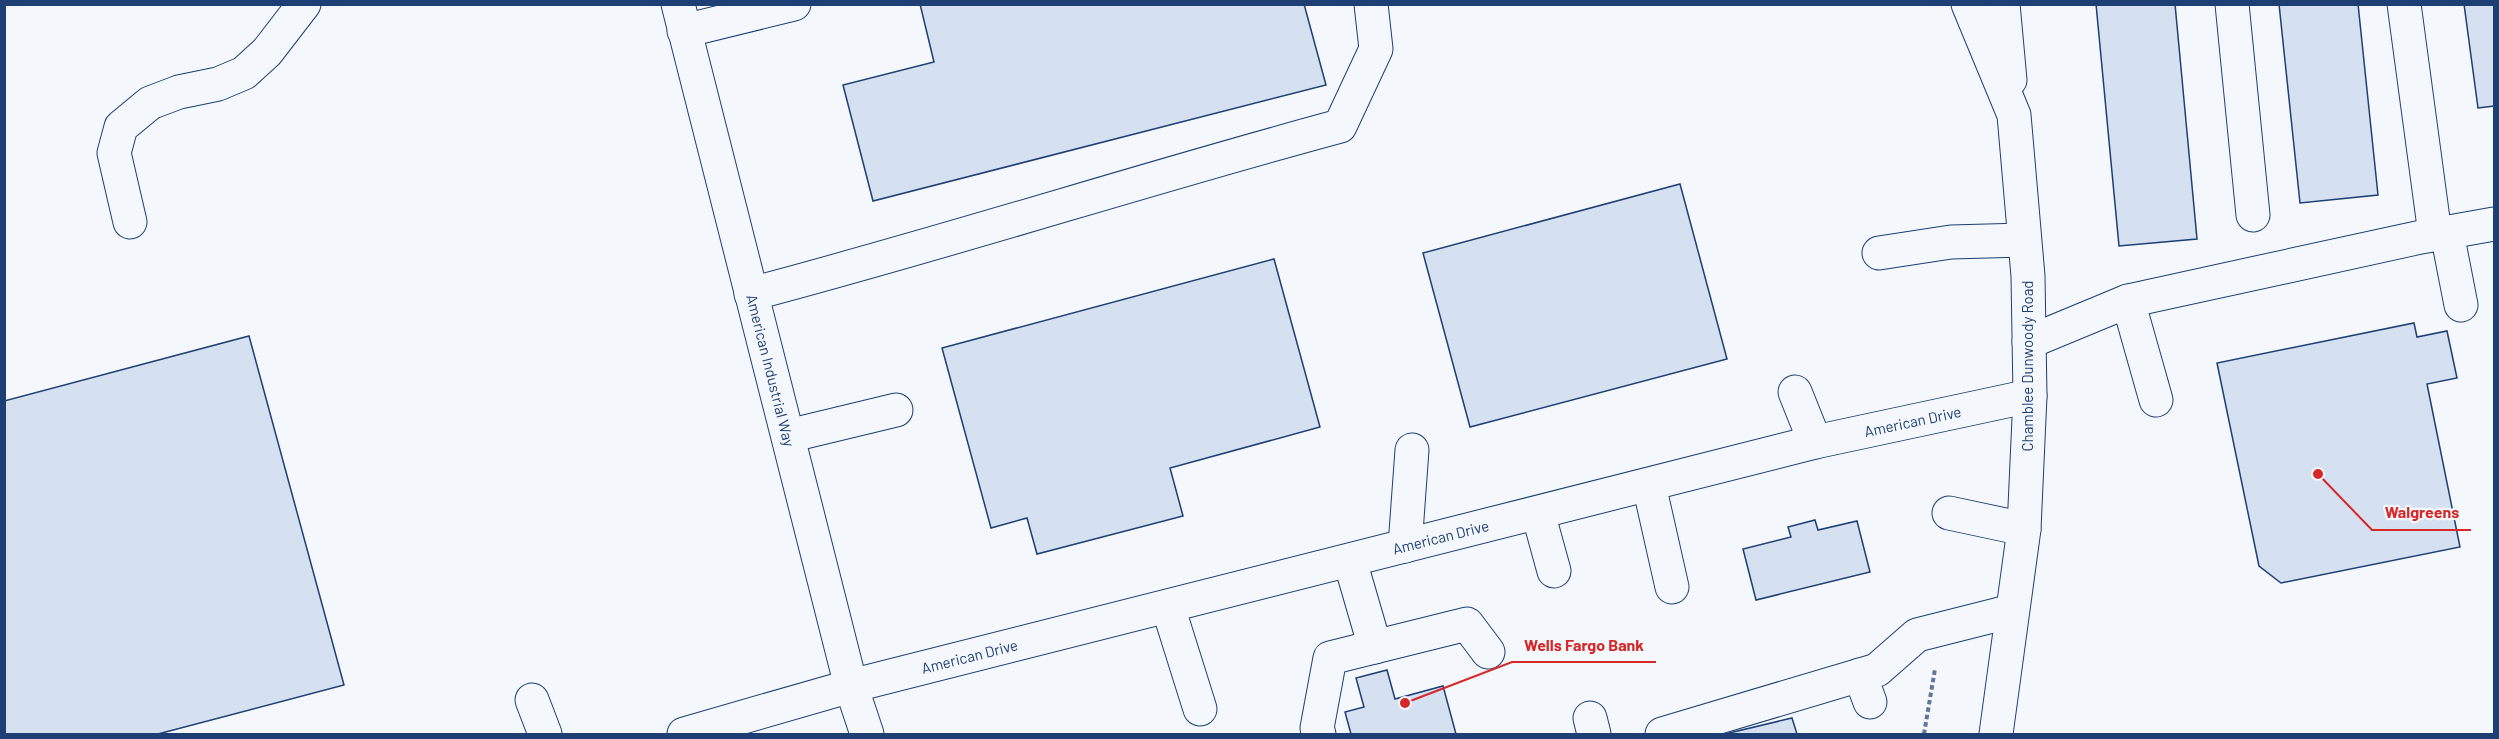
<svg xmlns="http://www.w3.org/2000/svg" width="2499" height="739" font-family="Barlow,sans-serif">
<style>
.building{fill:#d5e0f0;stroke:#1d3f73;stroke-width:1.5}
.lines{fill:none;stroke-linecap:round;stroke-linejoin:round}
.minor-casing{stroke:#1d3f73;stroke-width:35}
.path{stroke:#5e769c;stroke-width:4;stroke-dasharray:4.5 3;stroke-linecap:butt}
.minor{stroke:#f4f7fb;stroke-width:33}
.labels{text-anchor:middle;dominant-baseline:central;stroke-width:4.5;stroke-linejoin:round;paint-order:stroke}
.street-label{font-size:15px;fill:#1d3f73;stroke:#f4f7fb}
.leader{fill:none;stroke:#d62828;stroke-width:2}
.callout-dot{fill:#d62828;stroke:#f4f7fb;stroke-width:2}
.callout-label{font-size:16px;text-anchor:middle;font-weight:bold;fill:#d62828;stroke:#f4f7fb;stroke-width:4.5;stroke-linejoin:round;paint-order:stroke}
</style>
<rect width="100%" height="100%" fill="#f4f7fb"/>
<g class="building">
<path d="M920,4H1304L1326,85L873,201L843,85L934,62Z"/>
<path d="M2096,4H2175L2197,239L2119,246Z"/>
<path d="M2279,4H2358L2378,195L2300,203Z"/>
<path d="M2464,4H2494V106L2478,108Z"/>
<path d="M1680,184L1727,359L1470,427L1423,253Z"/>
<path d="M1274,259L1320,427L1170,468L1183,516L1037,554L1027,518L991,528L942,348Z"/>
<path d="M2414,323L2417,337L2447,331L2457,378L2427,384L2460,547L2281,583L2259,566L2217,363Z"/>
<path d="M249,336L344,685L158,734H4V401Z"/>
<path d="M1815,520L1818,530L1857,521L1870,572L1756,600L1743,549L1791,537L1788,527Z"/>
<path d="M1387,670L1395,699L1443,686L1456,734H1351L1345,712L1364,707L1356,678Z"/>
<path d="M1792,718L1797,734H1725Z"/>
</g>
<g class="lines">
<defs>
<g id="minor">
<path id="s1" d="M678,4L851,686L867,734"/>
<path d="M1968,4L2014,115L2028,276L2030,396L2024,529L1996,734"/>
<path d="M2003,4L2010,80"/>
<path d="M2232,4L2253,215"/>
<path d="M2404,4L2435,234"/>
<path d="M684,31L794,4"/>
<path d="M130,222L114,153L121,127L150,103L179,92L218,84L244,73L267,52L304,4"/>
<path d="M2447,233L2461,305"/>
<path d="M1879,253L1951,242L2024,240"/>
<path d="M751,294C949,242 1143,179 1340,126L1376,49L1371,4"/>
<path d="M2128,301L2156,400"/>
<path d="M2029,342L2128,301L2421,237L2494,224"/>
<path d="M1795,392L1815,442"/>
<path d="M788,436L896,410"/>
<path d="M1649,485L1672,587"/>
<path d="M1538,513L1554,571"/>
<path d="M1949,513L2024,529"/>
<path d="M1405,546L1412,450"/>
<path d="M1350,561L1375,647"/>
<path d="M1168,607L1200,709"/>
<path d="M1860,675L1870,702"/>
<path d="M532,700L545,734"/>
<path d="M1590,718L1594,734"/>
<path id="s2" d="M684,734L851,686L1815,442L2030,396"/>
<path d="M1319,734L1317,728L1330,658L1467,624L1488,652"/>
<path d="M1662,734L1877,670L1917,635L2012,611"/>
</g>
</defs>
<use href="#minor" class="minor-casing"/>
<path class="path" d="M1924,734L1935,669"/>
<use href="#minor" class="minor"/>
</g>
<g class="labels">
<g class="street-label">
<text transform="translate(2027 366) rotate(-90)">Chamblee Dunwoody Road</text>
<text stroke="none"><textPath href="#s1" startOffset="378">American Industrial Way</textPath></text>
<text stroke="none"><textPath href="#s2" startOffset="1268">American Drive</textPath></text>
<text stroke="none"><textPath href="#s2" startOffset="782">American Drive</textPath></text>
<text stroke="none"><textPath href="#s2" startOffset="296">American Drive</textPath></text>
</g>
</g>
<path class="leader" d="M2318 474L2372 530H2471M1405 703L1512 662H1656"/>
<g class="callout-dot">
<circle cx="2318" cy="474" r="6"/>
<circle cx="1405" cy="703" r="6"/>
</g>
<g class="callout-label">
<text x="2422" y="518">Walgreens</text>
<text x="1584" y="651">Wells Fargo Bank</text>
</g>
<rect width="2499" height="739" fill="none" stroke="#1d3f73" stroke-width="12"/>
</svg>
